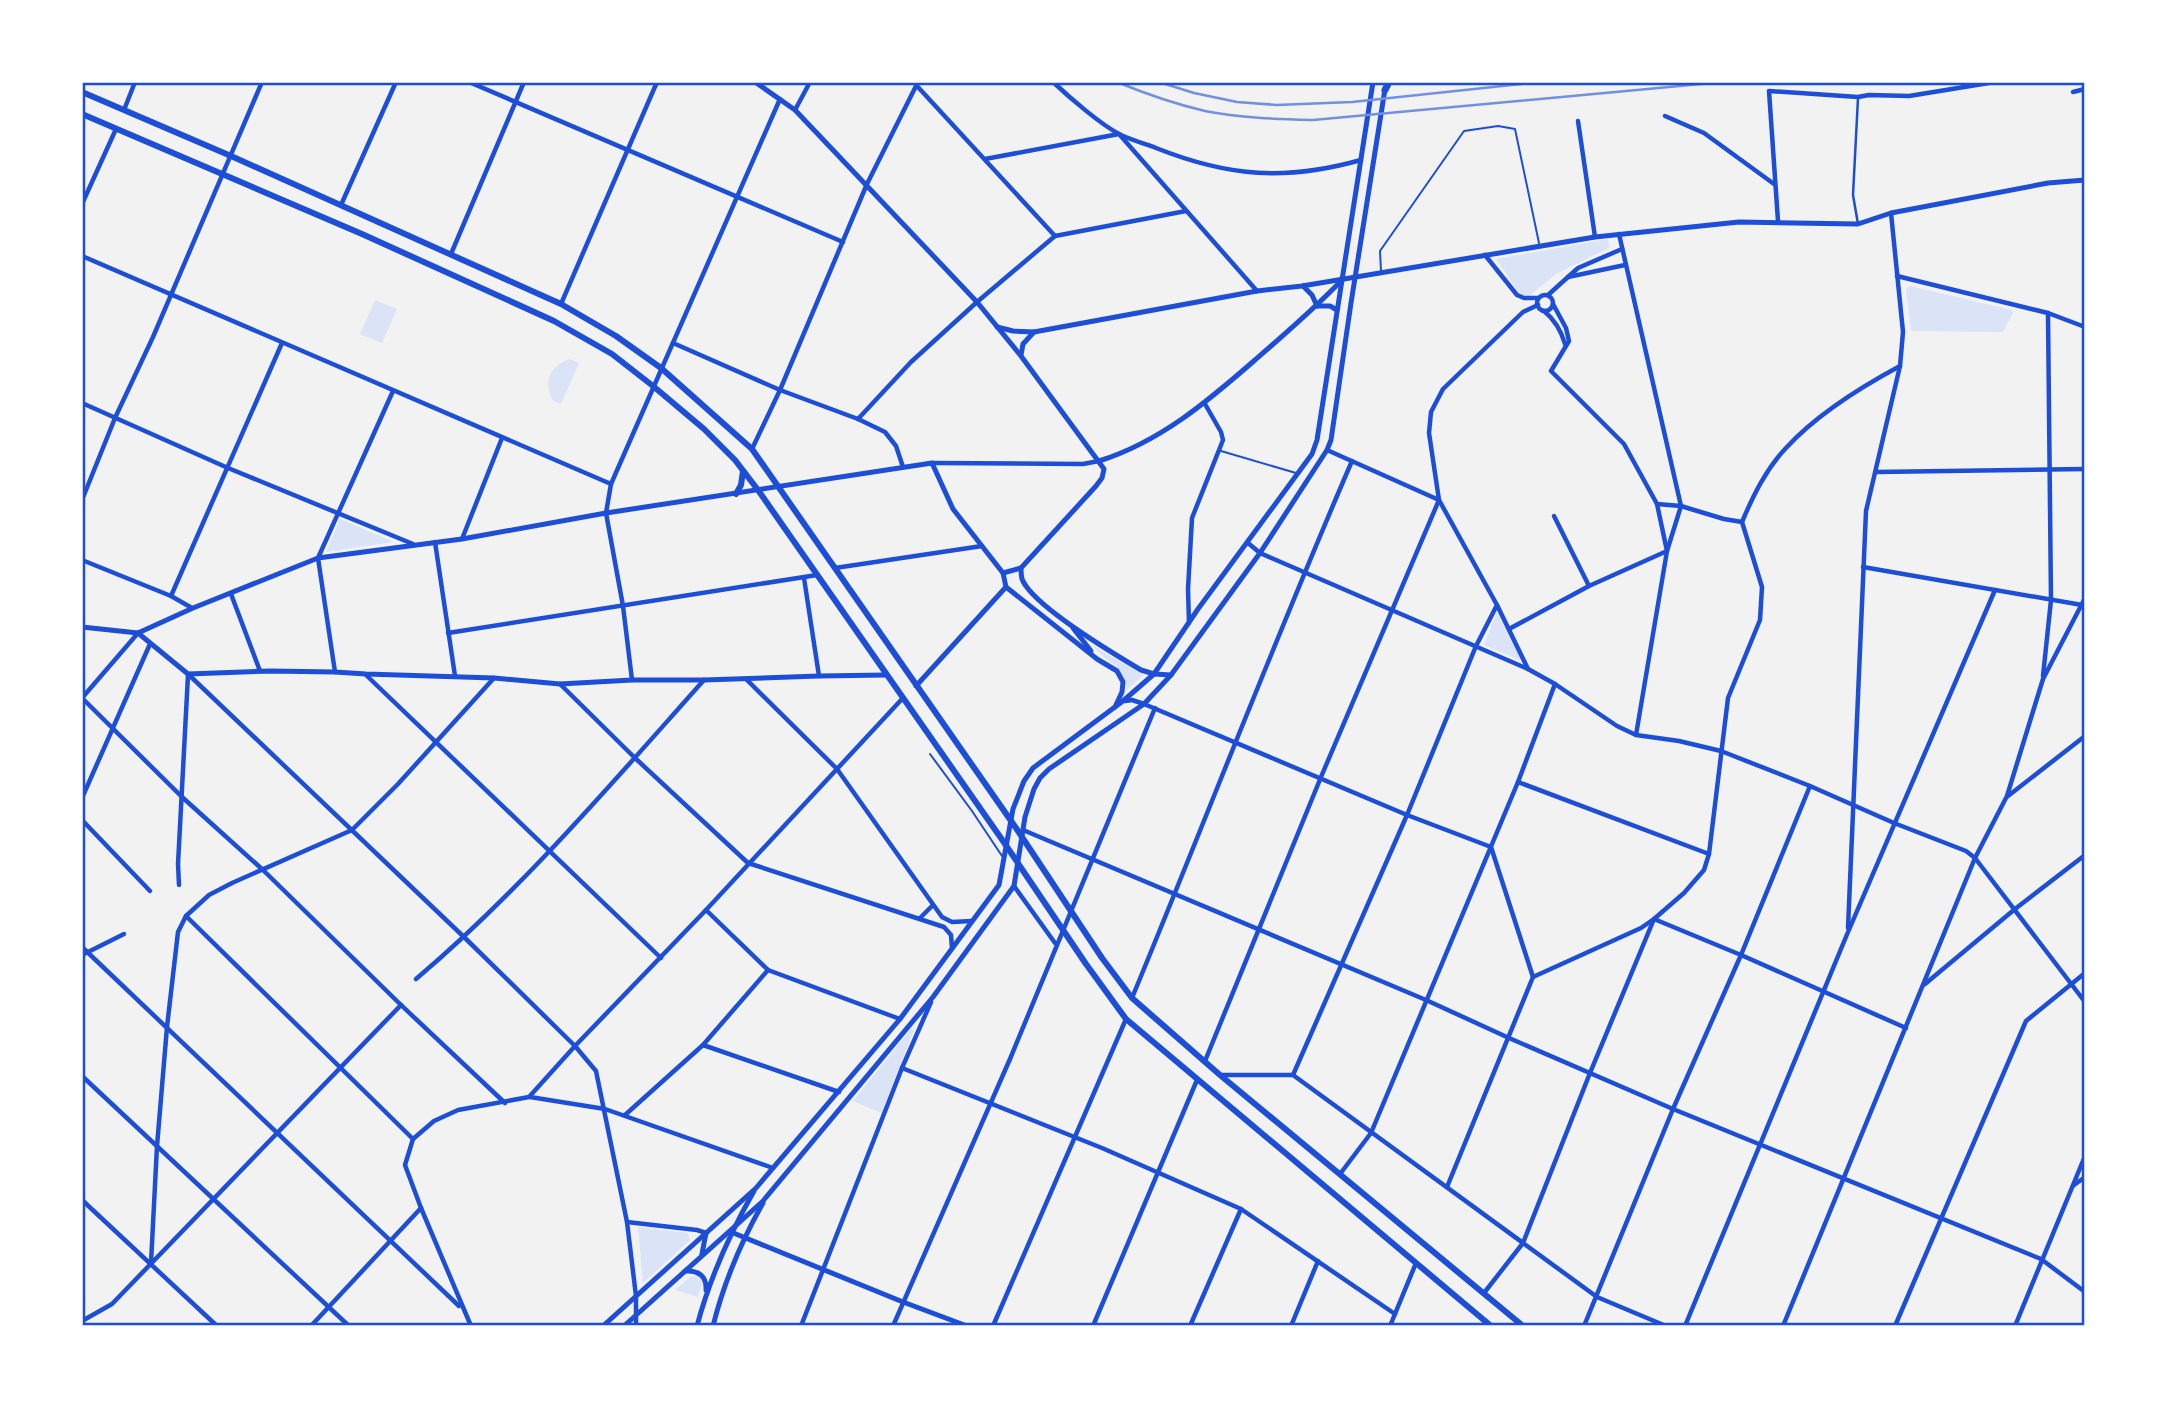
<svg xmlns="http://www.w3.org/2000/svg" width="2167" height="1408" font-family="Montserrat,sans-serif">
<style>
.green{fill:#dbe4f7}
.lines{fill:none;stroke-linecap:round;stroke-linejoin:round}
.service{stroke:#1d4ed8;stroke-width:2}
.pedestrian{stroke:#1d4ed8;stroke-width:2.5}
.minor{stroke:#1d4ed8;stroke-width:4.5}
.tertiary{stroke:#1d4ed8;stroke-width:5}
.secondary{stroke:#1d4ed8;stroke-width:5}
.primary{stroke:#1d4ed8;stroke-width:6}
.trunk{stroke:#1d4ed8;stroke-width:7}
.rail{stroke:#7290e2;stroke-width:2.5}
.neatline{fill:none;stroke:#1d4ed8;stroke-width:2.5}
</style>
<rect width="100%" height="100%" fill="#f2f2f2"/>
<g class="green">
<path d="M1608,239L1609,248L1556,274L1529,296L1520,294L1496,259Z"/>
<path d="M1910,286L2012,310L2013,313L2003,332L1911,331L1906,289Z"/>
<path d="M375,300L397,309L382,343L360,334Z"/>
<path d="M569,359L579,363L561,404L553,401C543,380 549,368 569,359Z"/>
<path d="M340,519L394,542L326,552Z"/>
<path d="M1497,612L1522,661L1484,645Z"/>
<path d="M1092,645L1143,675L1126,691C1128,669 1104,661 1092,645Z"/>
<path d="M911,1029L914,1030L881,1113L853,1101Z"/>
<path d="M638,1227L688,1233L690,1240L643,1283Z"/>
<path d="M696,1276L701,1279L702,1284L698,1297L675,1290L690,1277Z"/>
</g>
<g class="lines">
<g class="service">
<path d="M1381,271L1380,251L1464,131L1498,126L1515,129L1539,243"/>
<path d="M1221,451L1296,473"/>
<path d="M930,754L972,811L1002,856"/>
</g>
<path class="pedestrian" d="M1858,224L1853,195L1858,98"/>
<g class="minor">
<path d="M469,82L843,242"/>
<path d="M1053,82C1069,97 1101,125 1121,135C1132,140 1145,144 1156,148C1229,177 1286,181 1361,160"/>
<path d="M917,86L1055,236"/>
<path d="M2073,92L2085,89"/>
<path d="M124,110L135,82"/>
<path d="M795,110L810,82"/>
<path d="M1665,116L1704,133L1774,184"/>
<path d="M1578,121L1595,237"/>
<path d="M985,159L1119,134L1257,291"/>
<path d="M82,204L116,129"/>
<path d="M341,205L396,82"/>
<path d="M1778,221L1769,91L1858,97L1869,95L1909,96L1995,82"/>
<path d="M1619,234L1681,506L1667,551L1636,735"/>
<path d="M451,254L524,82"/>
<path d="M1485,255L1517,295L1524,298H1538"/>
<path d="M82,256L611,484"/>
<path d="M1897,276L2048,313L2085,327"/>
<path d="M1568,277L1625,265"/>
<path d="M1548,295L1578,268L1622,249"/>
<circle cx="1545" cy="303" r="8"/>
<path d="M561,304L657,82"/>
<path d="M1553,304L1566,328L1569,341L1551,371L1624,444L1657,504L1681,506L1724,519L1742,522"/>
<path d="M1544,311C1555,320 1561,330 1565,344"/>
<path d="M673,343L780,390L858,419L885,432L896,446L903,467"/>
<path d="M82,403L228,468L413,544"/>
<path d="M858,419L911,362L977,302L1055,236L1186,211"/>
<path d="M752,449L780,390L867,184L918,82"/>
<path d="M1327,450L1439,500L1497,605L1528,669"/>
<path d="M932,463L1083,464L1099,461"/>
<path d="M1876,472L2085,469"/>
<path d="M82,500L115,418L153,337L262,82"/>
<path d="M1554,516L1589,586"/>
<path d="M462,539L502,438"/>
<path d="M435,542L455,676"/>
<path d="M1248,543L1260,553L1528,669L1555,684L1617,726L1636,735L1679,741L1721,751L1810,786L1894,823L1966,851L1975,858L2085,1002"/>
<path d="M82,560L171,596L192,608"/>
<path d="M1863,567L2082,605L2085,609"/>
<path d="M835,568L982,546"/>
<path d="M804,578L819,676"/>
<path d="M231,594L260,671"/>
<path d="M171,596L282,343"/>
<path d="M1189,623L1188,589L1192,518L1223,440L1221,432L1205,404"/>
<path d="M1509,629L1589,586L1667,551L1657,504"/>
<path d="M448,633L817,575"/>
<path d="M335,672L318,558L393,391"/>
<path d="M188,674L465,938L575,1046L596,1071L627,1222L636,1296V1326"/>
<path d="M366,675L661,958"/>
<path d="M2043,676L2051,600L2048,313"/>
<path d="M746,679L837,769L942,917L952,922L972,921"/>
<path d="M632,680L623,606L606,513L611,484L780,99"/>
<path d="M560,684L635,758L748,863L944,927L951,935L952,948"/>
<path d="M82,698L182,797L263,870L401,1005L505,1103"/>
<path d="M82,698L138,633"/>
<path d="M1125,701L1132,700L1144,704L1407,815L1491,847L1533,977"/>
<path d="M1518,782L1709,854"/>
<path d="M2008,796L2085,736"/>
<path d="M82,798L150,644"/>
<path d="M82,820L150,891"/>
<path d="M1023,830L1426,1000L1509,1038L1673,1109L2041,1259L2085,1292"/>
<path d="M179,885L178,864L188,675"/>
<path d="M1014,886L1055,943"/>
<path d="M706,910L768,970L900,1019"/>
<path d="M186,916L413,1139"/>
<path d="M920,918L933,905"/>
<path d="M1848,928L1866,511L1900,366L1903,332L1891,213"/>
<path d="M82,947L459,1306"/>
<path d="M82,955L124,934"/>
<path d="M416,979C521,890 612,783 704,680"/>
<path d="M1925,984L2015,909L2085,855"/>
<path d="M1132,998C1206,819 1275,639 1352,461"/>
<path d="M703,1045L839,1092"/>
<path d="M1205,1061L1321,777L1439,500L1429,433L1431,412L1443,389L1523,312L1538,305"/>
<path d="M902,1068L1102,1148L1241,1209L1395,1314"/>
<path d="M1221,1075H1293L1597,1297L1666,1326"/>
<path d="M1293,1075L1407,815L1476,646L1497,605"/>
<path d="M82,1076L349,1326"/>
<path d="M530,1097L605,1109L773,1168"/>
<path d="M625,1115L703,1045L768,970"/>
<path d="M1340,1174L1371,1133L1518,782L1555,684"/>
<path d="M2074,1185L2085,1177"/>
<path d="M1447,1187L1533,977L1641,928L1654,919L1684,893L1704,870L1709,854L1728,698L1760,620L1762,587L1742,522C1753,496 1766,469 1786,448C1817,414 1861,387 1900,366"/>
<path d="M82,1200L217,1326"/>
<path d="M627,1222L697,1230L706,1233"/>
<path d="M151,1263L157,1146L167,1027L178,932L186,916L209,895L232,883L352,830L398,784L494,678"/>
<path d="M1484,1293L1523,1243L1590,1073L1654,919L1741,955L1906,1028"/>
<path d="M82,1321L112,1304L401,1005"/>
<path d="M311,1326L421,1208"/>
<path d="M471,1326L421,1208L405,1165L413,1139L434,1121L458,1110L529,1097L575,1046L706,910L902,699"/>
<path d="M801,1326L902,1068L931,1002"/>
<path d="M893,1326L1010,1059L1155,708"/>
<path d="M993,1326L1126,1019"/>
<path d="M1093,1326L1197,1080"/>
<path d="M1190,1326L1241,1209"/>
<path d="M1291,1326L1318,1261"/>
<path d="M1390,1326L1416,1263"/>
<path d="M1584,1326L1673,1109L1741,955L1810,786"/>
<path d="M1685,1326L1848,932L1995,590"/>
<path d="M1783,1326L1975,858L2007,796L2043,679L2085,598"/>
<path d="M1895,1326L2026,1021L2085,973"/>
<path d="M2015,1326L2085,1156"/>
</g>
<g class="tertiary">
<path d="M755,82L795,110L977,302L1021,356L1104,469L1102,478L1096,486L1021,568L1003,573"/>
<path d="M1303,286L1312,295L1317,306"/>
<path d="M997,327L1013,331L1034,332L1257,291L1302,286L1595,237L1739,222L1858,224L1891,213L2048,183L2085,180"/>
<path d="M1021,355L1023,344L1034,332"/>
<path d="M1099,461C1160,442 1208,401 1255,360C1285,334 1314,309 1342,280"/>
<path d="M1021,568C1021,571 1021,575 1022,579C1032,605 1114,654 1141,670L1154,674L1171,675"/>
<path d="M1006,587L1097,659L1117,671L1123,682L1122,692L1115,707"/>
<path d="M82,627L138,633L193,608L318,558L462,539L606,513L932,463L953,509L1003,573L1006,587L916,686"/>
<path d="M1073,628L1091,651"/>
<path d="M138,633L188,674L270,671L335,672L366,674L494,678L560,684L632,680H704L819,676L886,675"/>
<path d="M731,1232L903,1302L967,1326"/>
<path d="M697,1326C710,1277 729,1235 754,1191"/>
<path d="M713,1326C724,1282 741,1242 763,1203"/>
</g>
<g class="secondary">
<path d="M1317,306H1330L1337,310"/>
<path d="M702,1254L706,1233"/>
<path d="M685,1271C698,1270 707,1276 706,1290"/>
<path d="M603,1326L756,1188L900,1019L999,885L1013,809L1024,781L1033,768L1123,701L1154,674L1198,609L1312,454L1317,440L1373,82"/>
<path d="M624,1326L763,1201L933,997L1014,886L1025,817L1034,789L1040,778L1049,769L1144,704L1171,675L1260,553L1327,450L1331,440L1351,303L1385,89"/>
</g>
<g class="primary">
<path d="M82,92L231,156L561,304L616,336L661,368L752,449L1016,828L1102,958L1132,998L1220,1075L1523,1326"/>
<path d="M82,114L362,234L554,321L612,354L653,386L704,429L735,460L758,490L1003,841L1086,964L1126,1019L1491,1326"/>
<path d="M736,494L741,485L743,471"/>
</g>
<path class="trunk" d="M1385,90L1389,82"/>
<g class="rail">
<path d="M1117,82C1146,94 1175,104 1205,111C1240,118 1277,119 1313,120L1723,82"/>
<path d="M1159,82L1194,93L1237,102L1277,105L1352,102L1540,82"/>
</g>
</g>
<rect width="2167" height="1408" fill="none" stroke="#ffffff" stroke-width="168"/>
<rect x="84" y="84" width="1999" height="1240" class="neatline"/>
</svg>
